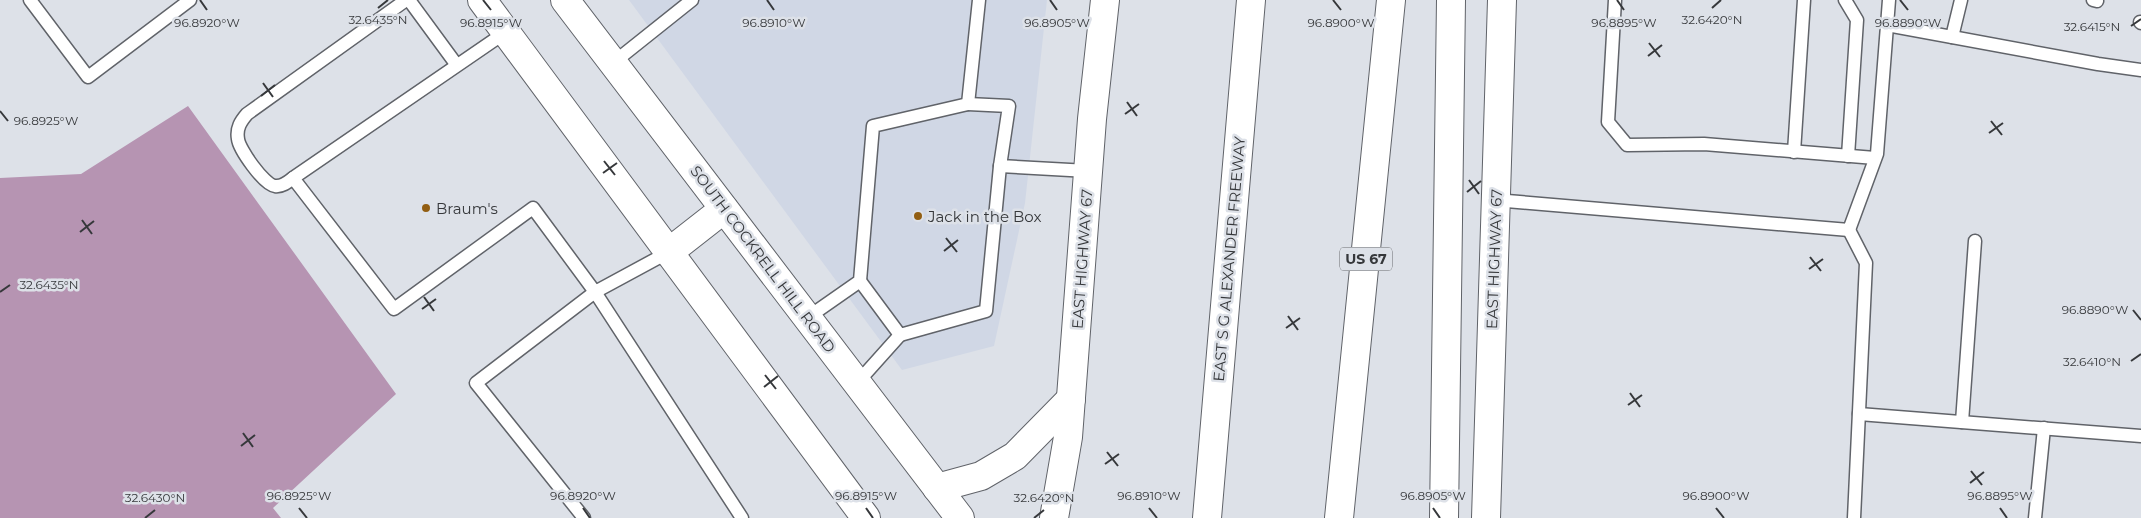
<svg xmlns="http://www.w3.org/2000/svg" width="2141" height="518" font-family="Montserrat,sans-serif">
<style>
.built{fill:#d0d7e5}
.forest{fill:#b694b2}
.lines{fill:none;stroke-linecap:round;stroke-linejoin:round}
.lane-casing{stroke:#606369;stroke-width:15}
.secondary-casing{stroke:#606369;stroke-width:30}
.highway-casing{stroke:#606369;stroke-width:30}
.lane{stroke:#fff;stroke-width:12}
.secondary{stroke:#fff;stroke-width:28}
.highway{stroke:#fff;stroke-width:28}
.ticks{fill:none;stroke:#36383b;stroke-width:2}
.poi-dot{fill:#925e12;stroke:#dde1e8;stroke-width:2}
.labels{text-anchor:middle;dominant-baseline:central;stroke-width:5;stroke-linejoin:round;paint-order:stroke}
.shield{fill:#dde1e8;stroke:#686b6f;stroke-width:1}
.shield-label{font-size:14px;font-weight:bold;fill:#36383b}
.poi-label{font-size:15px;fill:#36383b;stroke:#dde1e8;text-anchor:start}
.street-label{font-size:15px;fill:#36383b;stroke:#dde1e8}
.ticks-label{font-size:12px;text-anchor:middle;fill:#36383b;stroke:#dde1e8;stroke-width:5;stroke-linejoin:round;paint-order:stroke}
</style>
<rect width="100%" height="100%" fill="#dde1e8"/>
<path class="built" d="M629,0H1047L1025,203L994,346L902,370Z"/>
<path class="forest" d="M188,106L396,394L273,508L281,518H0V178L81,174Z"/>
<g class="lines">
<defs>
<g id="lane">
<path d="M30,0L88,77L190,0"/>
<path d="M409,0L456,64"/>
<path d="M1615,0L1608,122L1627,145L1704,144L1875,158"/>
<path d="M1845,0L1857,20L1848,156"/>
<path d="M2093,0L2097,1"/>
<path d="M2140,22L2141,23"/>
<path d="M1887,25L2098,64L2141,70"/>
<path d="M506,32L293,178L394,309L533,208L595,292L669,252"/>
<path d="M1952,37L1961,0"/>
<path d="M613,63L692,0"/>
<path d="M968,104L1009,106L1000,166L1088,171"/>
<path d="M1794,152L1804,0"/>
<path d="M293,178C288,182 282,187 275,186C264,185 239,149 238,139C236,128 241,121 247,114L406,0"/>
<path d="M1495,200L1849,230L1877,154L1889,0"/>
<path d="M1849,230L1866,263L1854,518"/>
<path d="M860,281L900,335L986,311L1000,166"/>
<path d="M807,318L860,281L873,126L968,104L979,0"/>
<path d="M857,383L900,335"/>
<path d="M1859,414L2141,436"/>
<path d="M1962,422L1975,241"/>
<path d="M584,518L476,383L595,292L742,518"/>
<path d="M2035,518L2044,428"/>
</g>
<g id="secondary">
<path d="M482,0L866,518"/>
<path d="M565,0L960,518"/>
<path d="M669,252L724,209"/>
<path d="M937,488L981,476L1015,456L1071,399"/>
<path d="M1054,518L1068,437L1092,119L1105,0"/>
<path d="M1486,518L1502,0"/>
</g>
<g id="highway">
<path d="M1207,518L1251,0"/>
<path d="M1339,518L1391,0"/>
<path d="M1444,518L1451,0"/>
</g>
</defs>
<use href="#lane" class="lane-casing"/>
<use href="#secondary" class="secondary-casing"/>
<use href="#highway" class="highway-casing"/>
<use href="#lane" class="lane"/>
<use href="#secondary" class="secondary"/>
<use href="#highway" class="highway"/>
</g>
<path class="ticks" d="M200,0L207,10M483,0L491,10M767,0L774,10M1050,0L1057,10M1333,0L1341,10M1617,0L1624,10M1900,0L1908,10M378,8L388,0M1712,8L1721,0M2131,26L2141,19M1649,43L1660,57M1648,56L1662,45M263,83L273,97M261,96L275,85M1127,102L1137,116M0,111L8,121M1125,114L1139,104M1991,121L2002,135M1989,133L2003,123M604,161L615,175M603,173L617,163M1469,180L1479,194M1467,192L1481,181M82,220L92,234M80,232L94,221M946,238L957,252M944,251L958,240M1810,257L1821,271M1809,269L1823,259M0,292L10,285M424,297L434,311M422,309L436,299M2133,310L2141,320M1288,316L1298,330M1286,328L1300,318M2131,361L2141,354M765,375L776,389M764,387L778,376M1630,393L1640,407M1628,405L1642,395M243,433L253,447M241,446L255,435M1107,452L1118,466M1105,464L1119,454M1971,471L1982,485M1970,483L1984,472M299,508L307,518M583,508L590,518M866,508L873,518M1149,508L1157,518M1433,508L1440,518M1716,508L1724,518M2000,508L2007,518M145,518L155,510M1034,518L1044,510"/>
<g class="poi-dot">
<circle cx="426" cy="208" r="5"/>
<circle cx="918" cy="216" r="5"/>
</g>
<g class="labels">
<rect class="shield" x="1340" y="247.5" width="52" height="23" rx="4"/>
<g class="shield-label">
<text x="1366" y="259">US 67</text>
</g>
<g class="poi-label">
<text x="436" y="208">Braum's</text>
<text x="928" y="216">Jack in the Box</text>
</g>
<g class="street-label">
<text transform="translate(763 259) rotate(53)">SOUTH COCKRELL HILL ROAD</text>
<text transform="translate(1082 259) rotate(-86)">EAST HIGHWAY 67</text>
<text transform="translate(1229 259) rotate(-85)">EAST S G ALEXANDER FREEWAY</text>
<text transform="translate(1494 259) rotate(-88)">EAST HIGHWAY 67</text>
</g>
</g>
<g class="ticks-label">
<text x="378" y="24">32.6435°N</text>
<text x="1712" y="24">32.6420°N</text>
<text x="207" y="27">96.8920°W</text>
<text x="491" y="27">96.8915°W</text>
<text x="774" y="27">96.8910°W</text>
<text x="1057" y="27">96.8905°W</text>
<text x="1341" y="27">96.8900°W</text>
<text x="1624" y="27">96.8895°W</text>
<text x="1908" y="27">96.8890°W</text>
<text x="2092" y="31">32.6415°N</text>
<text x="46" y="125">96.8925°W</text>
<text x="49" y="289">32.6435°N</text>
<text x="2095" y="314">96.8890°W</text>
<text x="2092" y="366">32.6410°N</text>
<text x="299" y="500">96.8925°W</text>
<text x="583" y="500">96.8920°W</text>
<text x="866" y="500">96.8915°W</text>
<text x="1149" y="500">96.8910°W</text>
<text x="1433" y="500">96.8905°W</text>
<text x="1716" y="500">96.8900°W</text>
<text x="2000" y="500">96.8895°W</text>
<text x="155" y="502">32.6430°N</text>
<text x="1044" y="502">32.6420°N</text>
</g>
</svg>
